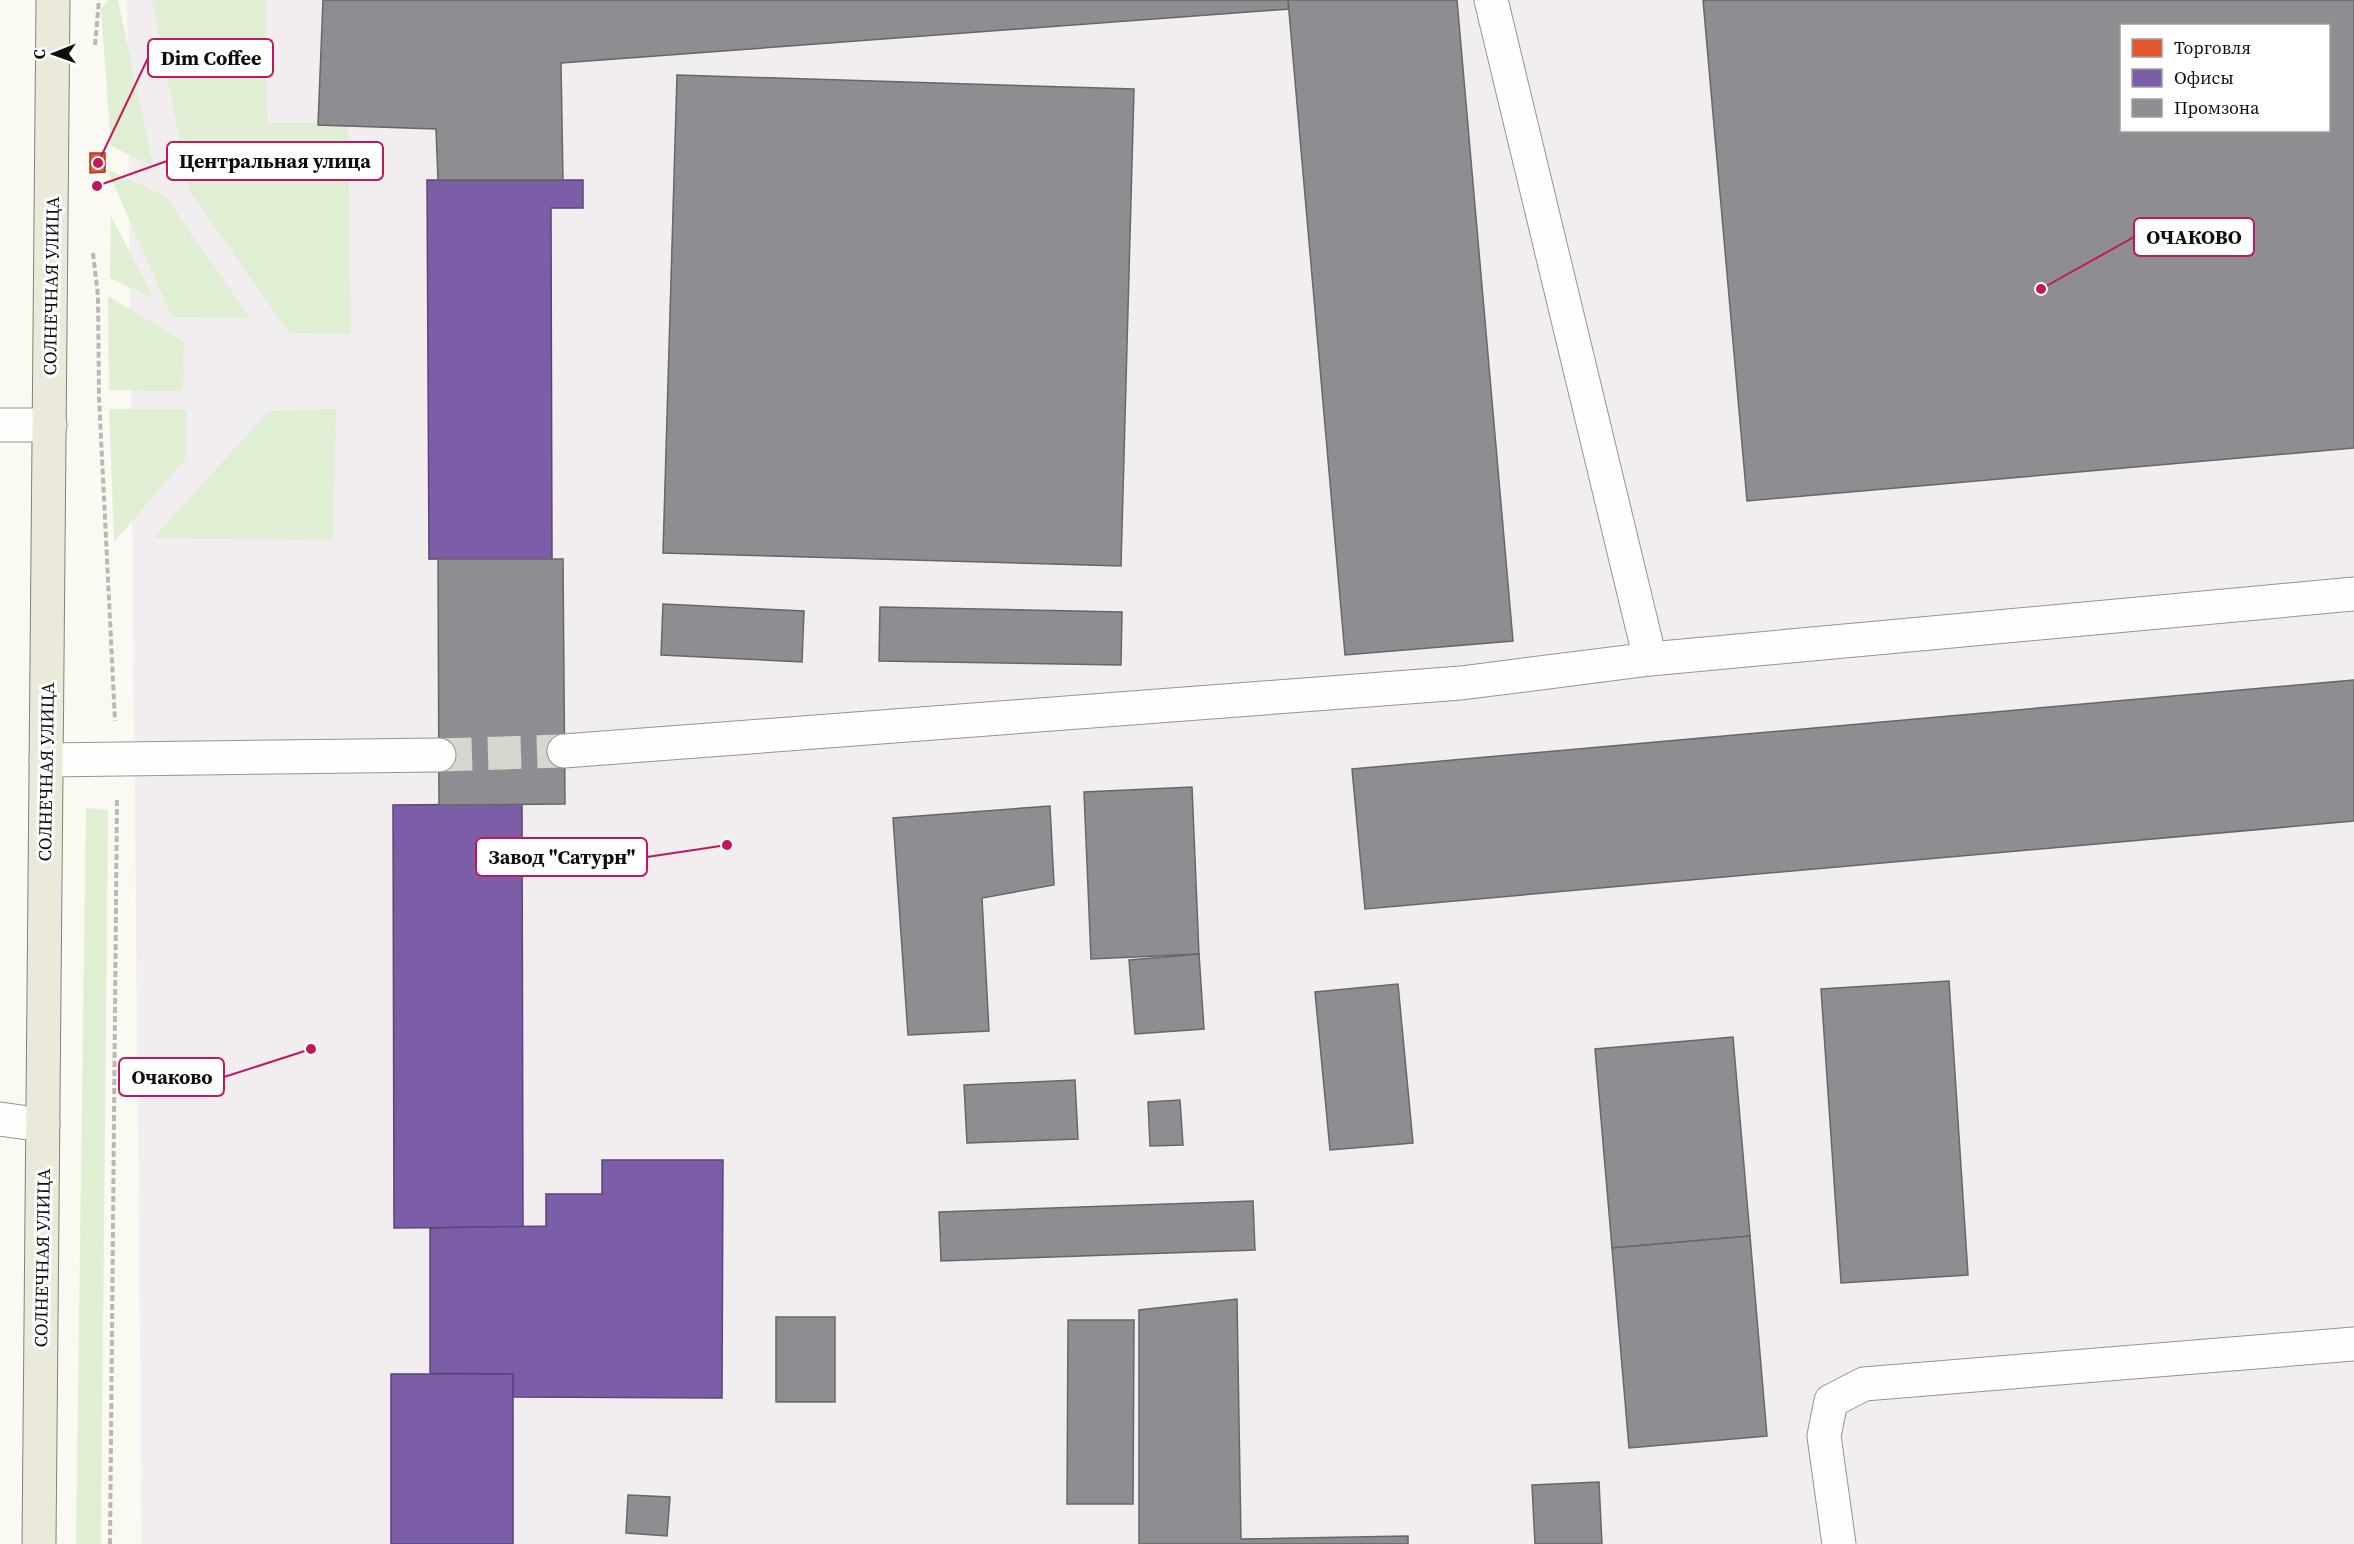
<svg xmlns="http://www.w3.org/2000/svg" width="2354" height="1544" font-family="'Source Serif 4',serif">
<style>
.industrial{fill:#f2edee;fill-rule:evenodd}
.green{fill:#e0eed4}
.shops{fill:#e4572e;stroke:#a44124;stroke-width:1.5}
.offices{fill:#7b5ea7;stroke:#5a4679;stroke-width:1.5}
.industry{fill:#8d8d92;stroke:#67676a;stroke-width:1.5;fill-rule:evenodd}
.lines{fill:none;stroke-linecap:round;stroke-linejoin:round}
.minor-tunnel{stroke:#d7d7d0;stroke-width:33;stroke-dasharray:33 16;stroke-linecap:butt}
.minor-casing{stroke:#949491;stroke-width:35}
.major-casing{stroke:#82827e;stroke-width:35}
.path{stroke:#b8b8b6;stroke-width:4;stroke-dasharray:6 3;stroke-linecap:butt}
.minor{stroke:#fefefd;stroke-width:33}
.major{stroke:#eae9da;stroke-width:33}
.labels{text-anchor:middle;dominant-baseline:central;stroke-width:6;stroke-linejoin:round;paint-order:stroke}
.street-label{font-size:18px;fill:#0e0e0e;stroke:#fff}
.leader{fill:none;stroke:#c2185b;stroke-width:2}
.callout-dot{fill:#c2185b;stroke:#fff;stroke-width:2}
.callout{fill:#fff;stroke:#c2185b;stroke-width:2}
.callout-label{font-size:20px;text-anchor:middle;font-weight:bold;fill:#0e0e0e}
</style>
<rect width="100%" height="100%" fill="#fafaf2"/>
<path class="industrial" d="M127,0H2354V1544H142ZM2122,26H2328V130H2122Z"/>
<g class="green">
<path d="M108,0H118L153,166L111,146L101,9Z"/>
<path d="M152,0H266L267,123H348L351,334L289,333L190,192Z"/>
<path d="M107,169L165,196L250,318L172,317Z"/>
<path d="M111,216L154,299L110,278Z"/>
<path d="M108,296L184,342L183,391L109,390Z"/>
<path d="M109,409H186V458L114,542Z"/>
<path d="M336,409L333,540L153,538L269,411Z"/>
<path d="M86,808L108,810L101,1544H76Z"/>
</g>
<path class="shops" d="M90,153H105V172L90,173Z"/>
<g class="offices">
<path d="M427,180H583V208H551L552,559H429Z"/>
<path d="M522,804L523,1227L394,1228L393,805Z"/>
<path d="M602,1160H723L722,1398L513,1397V1374L430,1373V1228L546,1226V1194H602Z"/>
<rect x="391" y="1374" width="122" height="170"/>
</g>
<g class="industry">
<path d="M323,0H1288L1289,9L561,63L563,180H438L436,129L318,125Z"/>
<path d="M1288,0H1457L1513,641L1345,655Z"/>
<path d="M1703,0H2354V448L1747,501ZM2122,26H2328V130H2122Z"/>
<path d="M677,75L1134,89L1121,566L663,553Z"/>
<path d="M438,559H563L565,804L439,805Z"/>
<path d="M663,604L804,611L802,662L661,655Z"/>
<path d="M880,607L1122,612L1121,665L879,661Z"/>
<path d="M2354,680V821L1365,909L1352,769Z"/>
<path d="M1192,787L1199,954L1091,959L1084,792Z"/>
<path d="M1050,806L1054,885L982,898L989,1031L908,1035L893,818Z"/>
<path d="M1199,954L1204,1029L1135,1034L1129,960Z"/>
<path d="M1949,981L1968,1275L1841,1283L1821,989Z"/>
<path d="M1398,984L1413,1143L1330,1150L1315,992Z"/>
<path d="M1733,1037L1750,1236L1612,1248L1595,1049Z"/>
<path d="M1075,1080L1078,1139L967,1143L964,1085Z"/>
<path d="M1180,1100L1183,1145L1150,1146L1148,1102Z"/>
<path d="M1253,1201L1255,1250L941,1261L939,1212Z"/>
<path d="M1750,1236L1767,1436L1629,1448L1612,1248Z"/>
<path d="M1237,1299L1241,1539L1408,1536V1544H1139V1310Z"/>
<rect x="776" y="1317" width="59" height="85"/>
<path d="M1068,1320H1134L1133,1504H1067Z"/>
<path d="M1599,1482L1602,1544H1535L1532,1485Z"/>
<path d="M628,1495L670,1497L667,1536L626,1533Z"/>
</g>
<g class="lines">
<path class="minor-tunnel" d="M439,755L564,751"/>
<defs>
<g id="minor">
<path d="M0,425H50"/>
<path d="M1650,659L2354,594"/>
<path d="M564,751L1461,683L1650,659L1491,0"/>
<path d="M46,760L439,755"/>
<path d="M0,1119L43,1125"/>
<path d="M1839,1544L1824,1436L1831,1401L1864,1384L2354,1344"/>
</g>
<path id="major" d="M39,1544L53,0"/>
</defs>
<use href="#minor" class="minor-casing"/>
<use href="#major" class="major-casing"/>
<g class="path">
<path d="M95,45L99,0"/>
<path d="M93,253L98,296L99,397L115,721"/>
<path d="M110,1544L117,798"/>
</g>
<use href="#minor" class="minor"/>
<use href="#major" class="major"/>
</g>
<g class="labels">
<g class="street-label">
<text transform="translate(51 286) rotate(-89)">СОЛНЕЧНАЯ УЛИЦА</text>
<text transform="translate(46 772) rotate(-89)">СОЛНЕЧНАЯ УЛИЦА</text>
<text transform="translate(42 1258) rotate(-89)">СОЛНЕЧНАЯ УЛИЦА</text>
</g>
</g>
<path class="leader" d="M98 163L148 58M97 186L167 161M2041 289L2134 237M727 845L647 857M311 1049L224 1077"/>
<g class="callout-dot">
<circle cx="98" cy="163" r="6"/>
<circle cx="97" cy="186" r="6"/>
<circle cx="2041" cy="289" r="6"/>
<circle cx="727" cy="845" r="6"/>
<circle cx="311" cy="1049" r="6"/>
</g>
<g class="callout">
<rect x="148" y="39" width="125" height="38" rx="6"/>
<rect x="167" y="142" width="216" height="38" rx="6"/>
<rect x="2134" y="218" width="120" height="38" rx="6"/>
<rect x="476" y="838" width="171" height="38" rx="6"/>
<rect x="119" y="1058" width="105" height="38" rx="6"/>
</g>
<g class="callout-label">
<text x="211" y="65">Dim Coffee</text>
<text x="275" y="168">Центральная улица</text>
<text x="2194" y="244">ОЧАКОВО</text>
<text x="562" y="864">Завод "Сатурн"</text>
<text x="172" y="1084">Очаково</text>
</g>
<rect x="2120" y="24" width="210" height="108" fill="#ffffff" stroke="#9f9f9f" stroke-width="1.5"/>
<rect x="2132" y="39" width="30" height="18" fill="#e4572e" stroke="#9f9f9f" stroke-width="1.5"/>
<text x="2174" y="54" font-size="18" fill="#0e0e0e">Торговля</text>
<rect x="2132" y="69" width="30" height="18" fill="#7b5ea7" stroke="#9f9f9f" stroke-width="1.5"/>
<text x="2174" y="84" font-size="18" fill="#0e0e0e">Офисы</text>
<rect x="2132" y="99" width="30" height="18" fill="#8d8d92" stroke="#9f9f9f" stroke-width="1.5"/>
<text x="2174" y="114" font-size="18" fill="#0e0e0e">Промзона</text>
<g transform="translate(54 54) rotate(269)" stroke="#ffffff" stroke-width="4.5" paint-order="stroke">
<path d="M0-4.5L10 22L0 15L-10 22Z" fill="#0e0e0e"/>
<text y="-9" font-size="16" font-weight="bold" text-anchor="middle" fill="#0e0e0e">С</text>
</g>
</svg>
